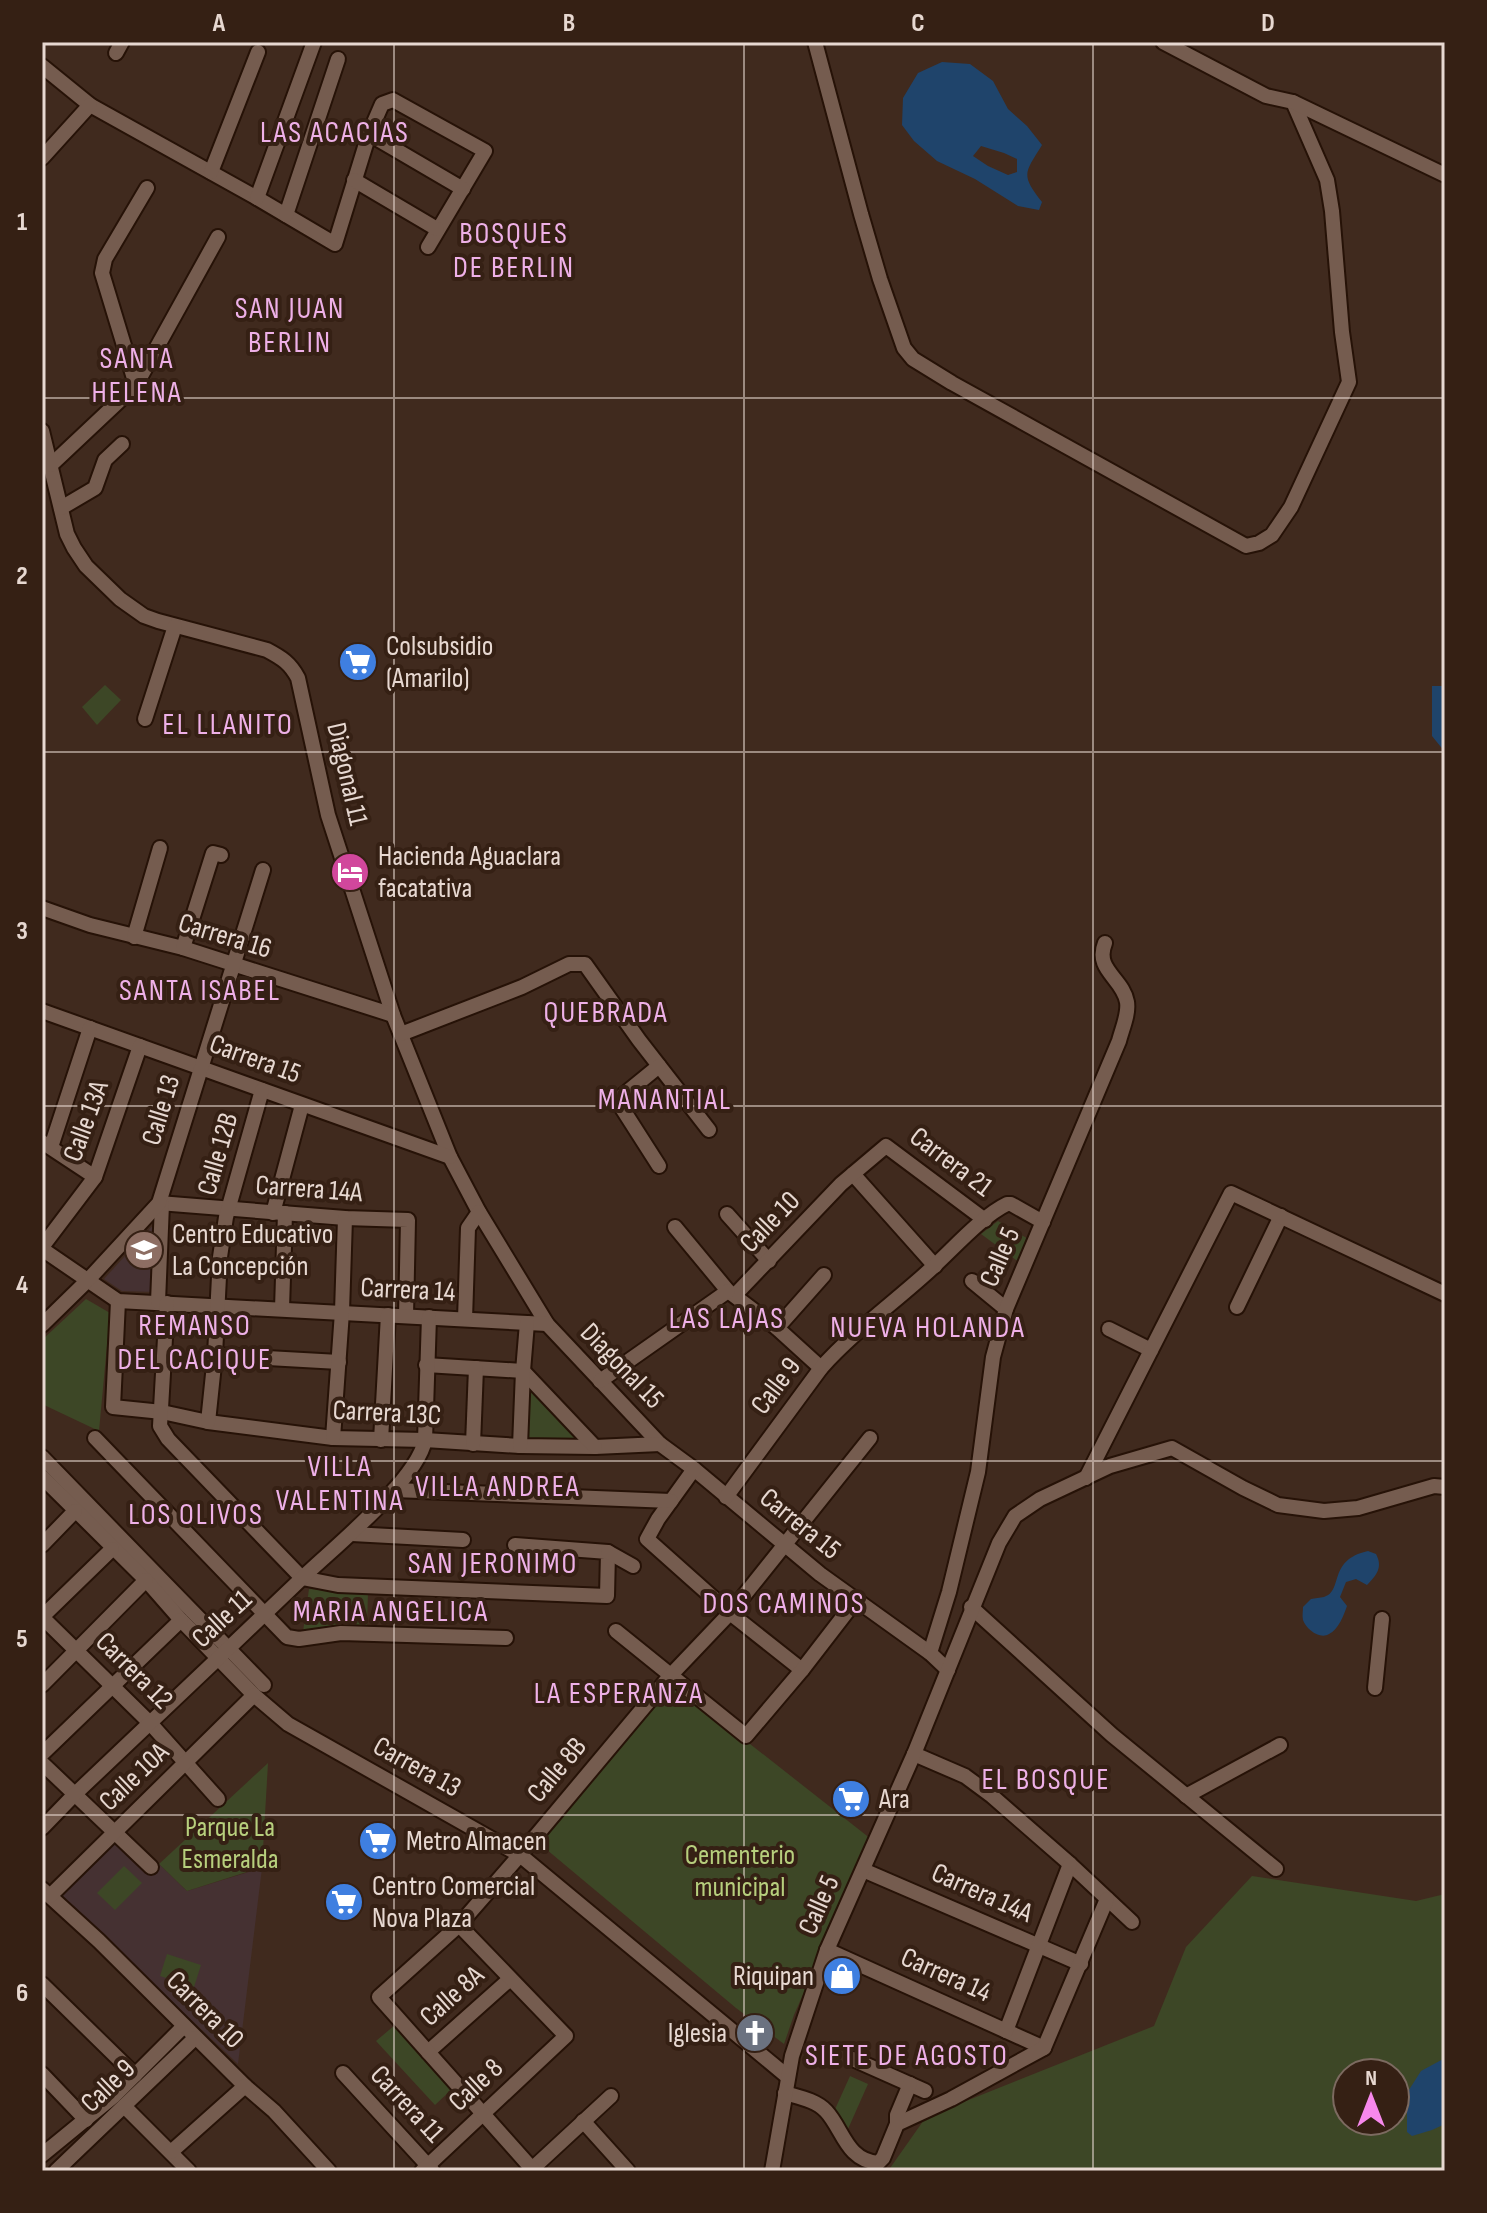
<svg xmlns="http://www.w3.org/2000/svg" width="1487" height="2213" font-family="'Sofia Sans Condensed',sans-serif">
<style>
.education{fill:#453132}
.green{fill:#3d4726;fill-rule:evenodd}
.water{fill:#1f446b;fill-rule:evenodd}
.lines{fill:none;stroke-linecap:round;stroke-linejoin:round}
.minor-casing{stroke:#261207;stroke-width:18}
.minor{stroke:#755c4f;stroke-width:14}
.grid{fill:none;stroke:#e7d8d1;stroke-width:2;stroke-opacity:0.55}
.labels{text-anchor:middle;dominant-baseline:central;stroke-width:8;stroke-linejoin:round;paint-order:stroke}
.poi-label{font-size:28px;fill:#e7d8d1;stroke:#352014;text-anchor:start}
.street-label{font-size:28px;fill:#e7d8d1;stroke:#352014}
.park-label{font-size:28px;fill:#b7cf7d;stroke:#352014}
.neighbourhood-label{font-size:30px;letter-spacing:2px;fill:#eeb0e7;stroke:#352014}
.neatline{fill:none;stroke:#e7d8d1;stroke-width:3}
.grid-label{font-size:26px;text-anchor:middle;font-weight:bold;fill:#e7d8d1}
</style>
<rect width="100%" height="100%" fill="#402a1e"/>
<g class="education">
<path d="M157,1221L155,1292L122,1291L104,1279Z"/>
<path d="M113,1833L153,1872L159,1864L187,1891L262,1868L238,2064L147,1978L50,1896Z"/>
</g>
<g class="green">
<path d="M105,685L121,700L97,725L82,707Z"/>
<path d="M998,1221L1030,1240L1020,1263L981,1234Z"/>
<path d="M86,1299L110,1313L99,1431L42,1404V1340Z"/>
<path d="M528,1384L582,1442L525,1440Z"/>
<path d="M309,1589L368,1592L367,1629L303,1632Z"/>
<path d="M670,1681L871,1839L794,2015L784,2044L736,2008L534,1839Z"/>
<path d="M268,1763L262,1867L187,1891L159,1864Z"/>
<path d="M124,1866L142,1883L115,1910L97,1893Z"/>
<path d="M1252,1876L1416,1901L1445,1894V2171H888L926,2117L1154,2026L1186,1947ZM1347,2073H1395V2121H1347Z"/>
<path d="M167,1954L201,1965L194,1987L160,1976Z"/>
<path d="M395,2025L452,2089L435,2105L376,2041Z"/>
<path d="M850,2076L868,2084L848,2129L832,2116Z"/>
</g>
<g class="water">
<path d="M942,62L970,64L993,81L1008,109L1027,126L1042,145C1025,173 1020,174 1042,202L1039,210L1018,206L975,179L937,161L914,141L902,125L903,98L918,73ZM981,146L1004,153L1017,159V172L1008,175L988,166L973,156Z"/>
<path d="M1432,686H1445V752L1432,736Z"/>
<path d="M1368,1551L1376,1554C1383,1567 1377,1575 1367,1585L1356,1579L1346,1582L1340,1597L1347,1606C1344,1615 1338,1630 1329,1634C1320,1640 1306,1629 1303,1620C1302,1616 1303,1611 1303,1607L1311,1599C1315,1598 1320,1598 1324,1597C1344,1591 1327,1560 1368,1551Z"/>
<path d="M1445,2058V2124L1432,2130L1412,2136L1407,2132V2093L1421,2071Z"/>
</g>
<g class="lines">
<defs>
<g id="minor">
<path d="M815,42L861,214L880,279L904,348L913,359L952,383L1246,546L1259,543L1272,535L1291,507L1349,382L1342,332L1332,211L1327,180L1293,102L1266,96L1163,42"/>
<path d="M116,53L122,42"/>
<path d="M42,66L90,105L257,198L335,244L369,134L382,104L393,100L485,151L428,247"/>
<path d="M1293,102L1445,175"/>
<path d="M369,134L463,189"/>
<path d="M42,158L90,105"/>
<path d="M211,172L258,52"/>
<path d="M354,180L437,229"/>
<path d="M257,198L314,42"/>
<path d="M286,215L338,59"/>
<path d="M136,385L102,273L105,259L147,188"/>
<path d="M42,431L67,534L74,548L86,566L120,599L144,616L158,621L267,650C282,658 290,663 298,678L328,815L393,1015L450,1157L479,1212L547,1324L660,1444L694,1469L820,1574L930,1653L948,1670"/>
<path d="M51,465L136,385L218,237"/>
<path d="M61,508L95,488L105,460L122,444"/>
<path d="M145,719L175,626"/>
<path d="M42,908L90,925L183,948L393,1015"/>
<path d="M134,937L160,848"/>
<path d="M183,948L213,853L221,855"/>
<path d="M42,1011L450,1157"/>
<path d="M401,1034L522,987L569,964H585L639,1040L709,1130"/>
<path d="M659,1066L621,1097L620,1105L659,1166"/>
<path d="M42,1142L95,1177"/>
<path d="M51,1147L90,1028"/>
<path d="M853,1174L935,1266"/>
<path d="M159,1203L345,1218L408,1220L406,1316"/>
<path d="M273,1213L302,1105"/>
<path d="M727,1214L769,1261"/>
<path d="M675,1227L728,1291L777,1328L821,1368"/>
<path d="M42,1247L95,1177L140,1046"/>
<path d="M42,1249L118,1301L547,1324"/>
<path d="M972,1281L1006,1309"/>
<path d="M735,1295L841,1184L886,1146L985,1220"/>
<path d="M118,1301L113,1407L162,1412L208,1422L333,1438L425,1440L520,1446L595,1447L660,1444"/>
<path d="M158,1302L162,1204"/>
<path d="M167,1303L160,1426L168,1439L302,1578L338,1585L607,1596L608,1552L515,1545"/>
<path d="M1237,1307L1281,1216"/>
<path d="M282,1309L285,1213"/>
<path d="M465,1319L468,1228L479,1212"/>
<path d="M42,1325L88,1280L159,1203L263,870"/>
<path d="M777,1328L824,1275"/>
<path d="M1109,1329L1151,1350"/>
<path d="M215,1355L339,1362"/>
<path d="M426,1365L523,1371L595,1447"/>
<path d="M600,1381L728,1291"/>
<path d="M208,1422L215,1355L220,1257L226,1217L262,1090"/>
<path d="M95,1438L287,1637L299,1639L341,1633L506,1638"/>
<path d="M333,1438L342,1312L345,1218"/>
<path d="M381,1440L388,1315"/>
<path d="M473,1444L476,1368"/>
<path d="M520,1446L523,1371L527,1323"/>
<path d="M42,1457L264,1685"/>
<path d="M694,1469L658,1519L647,1539L730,1613L802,1670"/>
<path d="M42,1477L146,1580L181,1620L254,1695L288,1724L520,1855L788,2077"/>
<path d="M1086,1478L1231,1193L1445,1294"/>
<path d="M394,1490L671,1501"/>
<path d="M726,1497L821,1368C854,1331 895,1302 932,1268C953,1249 982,1216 1007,1204H1011L1043,1222"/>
<path d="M352,1534L463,1540"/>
<path d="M42,1545L75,1511"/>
<path d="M112,1549L42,1617L150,1723L218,1799"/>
<path d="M608,1552L633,1566"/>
<path d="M971,1607L1112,1735L1276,1869"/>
<path d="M616,1631L746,1736L802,1670L856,1600"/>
<path d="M930,1653L949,1592L978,1472L993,1357L1006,1309L1119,1041C1122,1029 1129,1014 1127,1002C1123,978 1094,970 1105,943"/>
<path d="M42,1685L146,1580"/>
<path d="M1375,1688L1382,1619"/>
<path d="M42,1754L181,1620"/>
<path d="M914,1754L965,1776L992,1796L1070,1864L1132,1922"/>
<path d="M42,1763L151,1867"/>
<path d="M1186,1796L1280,1745"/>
<path d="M42,1828L74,1795C150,1723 225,1652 300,1580C332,1549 417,1481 425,1440L429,1317"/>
<path d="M863,1870L1081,1964"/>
<path d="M42,1889L99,1941L245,2086L274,2111L329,2171"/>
<path d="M50,1896L254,1695"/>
<path d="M827,1950L1044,2048"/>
<path d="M42,1984L135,2075"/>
<path d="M1006,2031L1070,1864"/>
<path d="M428,2052L510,1979"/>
<path d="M853,2059L925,2091"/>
<path d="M343,2073L432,2170"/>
<path d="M42,2074L86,2120"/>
<path d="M785,2093C798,2097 816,2100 826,2111C843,2129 846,2160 878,2163L883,2158L897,2124L951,2099L1044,2048L1107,1899"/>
<path d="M125,2107L189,2171"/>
<path d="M583,2121L628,2171"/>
<path d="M897,2124V2115L910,2084"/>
<path d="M171,2152L245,2086"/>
<path d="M42,2155L114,2096L184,2026"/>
<path d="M532,2169L611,2096"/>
<path d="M56,2171L195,2038"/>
<path d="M422,2171L566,2036L459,1925"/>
<path d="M534,2171L379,1997L459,1925L520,1855L670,1676L730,1613L870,1438"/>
<path d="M772,2171L792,2056L827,1950L914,1754L999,1543L1015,1516L1040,1499L1110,1466L1172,1448L1243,1488L1278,1505L1324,1511L1358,1508L1434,1486L1445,1487"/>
</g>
</defs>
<use href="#minor" class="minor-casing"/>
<use href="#minor" class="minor"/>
</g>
<path class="grid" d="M394,42V2171M744,42V2171M1093,42V2171M42,398H1445M42,752H1445M42,1106H1445M42,1461H1445M42,1815H1445"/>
<defs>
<symbol id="supermarket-disc" viewBox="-11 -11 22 22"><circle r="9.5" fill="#3f7fe0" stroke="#352014"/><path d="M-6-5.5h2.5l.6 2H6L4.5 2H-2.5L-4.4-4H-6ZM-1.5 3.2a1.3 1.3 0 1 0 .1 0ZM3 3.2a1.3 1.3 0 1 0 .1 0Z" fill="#fff"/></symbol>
<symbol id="hotel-disc" viewBox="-11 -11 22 22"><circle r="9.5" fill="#d1479c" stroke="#352014"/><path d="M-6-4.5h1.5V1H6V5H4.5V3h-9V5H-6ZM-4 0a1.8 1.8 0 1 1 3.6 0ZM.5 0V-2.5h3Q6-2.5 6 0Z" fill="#fff"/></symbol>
<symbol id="school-disc" viewBox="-11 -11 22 22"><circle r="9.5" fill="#8d6e63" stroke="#352014"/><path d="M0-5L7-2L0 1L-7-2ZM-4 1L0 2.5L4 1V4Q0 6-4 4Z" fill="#fff"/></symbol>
<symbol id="shop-disc" viewBox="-11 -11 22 22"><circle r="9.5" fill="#3f7fe0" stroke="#352014"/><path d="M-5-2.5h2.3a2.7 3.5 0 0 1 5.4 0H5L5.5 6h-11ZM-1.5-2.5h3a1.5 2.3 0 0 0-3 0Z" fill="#fff"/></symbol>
<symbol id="church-disc" viewBox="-11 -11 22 22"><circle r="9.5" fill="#6b7280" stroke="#352014"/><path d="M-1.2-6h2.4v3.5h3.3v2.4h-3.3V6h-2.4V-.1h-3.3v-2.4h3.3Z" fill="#fff"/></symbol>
</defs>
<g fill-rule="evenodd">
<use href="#supermarket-disc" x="336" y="640" width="44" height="44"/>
<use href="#hotel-disc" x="328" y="850" width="44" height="44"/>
<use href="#school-disc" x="122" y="1228" width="44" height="44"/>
<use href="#supermarket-disc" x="829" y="1777" width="44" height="44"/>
<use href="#supermarket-disc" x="356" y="1819" width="44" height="44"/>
<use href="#supermarket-disc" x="322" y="1880" width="44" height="44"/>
<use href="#shop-disc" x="820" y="1954" width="44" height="44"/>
<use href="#church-disc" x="733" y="2011" width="44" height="44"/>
</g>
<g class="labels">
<g class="poi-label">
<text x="386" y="646">Colsubsidio<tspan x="386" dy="32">(Amarilo)</tspan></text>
<text x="378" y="856">Hacienda Aguaclara<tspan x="378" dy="32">facatativa</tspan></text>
<text x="172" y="1234">Centro Educativo<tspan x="172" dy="32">La Concepción</tspan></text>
<text x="879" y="1799">Ara</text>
<text x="406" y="1841">Metro Almacen</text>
<text x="372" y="1886">Centro Comercial<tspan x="372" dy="32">Nova Plaza</tspan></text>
<text x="814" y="1976" text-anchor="end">Riquipan</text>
<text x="727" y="2033" text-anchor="end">Iglesia</text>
</g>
<g class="street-label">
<text transform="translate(347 774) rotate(77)">Diagonal 11</text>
<text transform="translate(225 936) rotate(17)">Carrera 16</text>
<text transform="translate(255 1059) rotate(20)">Carrera 15</text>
<text transform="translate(161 1110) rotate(-73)">Calle 13</text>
<text transform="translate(86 1121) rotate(-70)">Calle 13A</text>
<text transform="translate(218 1154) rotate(-74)">Calle 12B</text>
<text transform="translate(951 1162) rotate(37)">Carrera 21</text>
<text transform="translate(309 1189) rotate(4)">Carrera 14A</text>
<text transform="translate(770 1222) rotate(-46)">Calle 10</text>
<text transform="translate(1000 1257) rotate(-67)">Calle 5</text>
<text transform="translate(408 1290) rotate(3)">Carrera 14</text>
<text transform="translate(622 1366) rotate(46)">Diagonal 15</text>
<text transform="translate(776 1386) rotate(-53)">Calle 9</text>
<text transform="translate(387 1413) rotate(3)">Carrera 13C</text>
<text transform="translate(800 1524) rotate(39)">Carrera 15</text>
<text transform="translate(222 1619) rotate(-43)">Calle 11</text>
<text transform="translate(134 1671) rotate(45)">Carrera 12</text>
<text transform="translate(417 1767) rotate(29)">Carrera 13</text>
<text transform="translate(557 1770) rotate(-50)">Calle 8B</text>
<text transform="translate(134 1777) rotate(-44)">Calle 10A</text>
<text transform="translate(982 1893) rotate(24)">Carrera 14A</text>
<text transform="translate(819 1905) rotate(-66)">Calle 5</text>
<text transform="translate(946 1975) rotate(24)">Carrera 14</text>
<text transform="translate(452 1996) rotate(-42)">Calle 8A</text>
<text transform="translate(205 2010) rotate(45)">Carrera 10</text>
<text transform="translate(476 2085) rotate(-43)">Calle 8</text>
<text transform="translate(108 2086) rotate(-44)">Calle 9</text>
<text transform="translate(407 2104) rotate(47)">Carrera 11</text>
</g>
<g class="park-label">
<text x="230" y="1827">Parque La<tspan x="230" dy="32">Esmeralda</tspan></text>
<text x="740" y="1855">Cementerio<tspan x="740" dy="32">municipal</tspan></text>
</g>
<g class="neighbourhood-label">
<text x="335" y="133">LAS ACACIAS</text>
<text x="514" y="234">BOSQUES<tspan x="514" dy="34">DE BERLIN</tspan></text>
<text x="290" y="309">SAN JUAN<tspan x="290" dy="34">BERLIN</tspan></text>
<text x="137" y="359">SANTA<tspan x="137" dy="34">HELENA</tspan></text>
<text x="228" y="725">EL LLANITO</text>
<text x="200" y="991">SANTA ISABEL</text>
<text x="606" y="1013">QUEBRADA</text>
<text x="665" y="1100">MANANTIAL</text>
<text x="727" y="1319">LAS LAJAS</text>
<text x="195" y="1326">REMANSO<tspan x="195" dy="34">DEL CACIQUE</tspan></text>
<text x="928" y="1328">NUEVA HOLANDA</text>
<text x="340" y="1467">VILLA<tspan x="340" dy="34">VALENTINA</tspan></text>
<text x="498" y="1487">VILLA ANDREA</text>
<text x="196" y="1515">LOS OLIVOS</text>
<text x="493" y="1564">SAN JERONIMO</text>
<text x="784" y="1604">DOS CAMINOS</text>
<text x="391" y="1612">MARIA ANGELICA</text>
<text x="619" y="1694">LA ESPERANZA</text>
<text x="1046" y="1780">EL BOSQUE</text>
<text x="907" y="2056">SIETE DE AGOSTO</text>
</g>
</g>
<rect width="1487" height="2213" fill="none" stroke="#352014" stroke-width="88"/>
<g transform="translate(1371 2097)"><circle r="38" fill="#352014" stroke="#7c6a60" stroke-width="2"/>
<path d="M0-6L14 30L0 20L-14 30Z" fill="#f788ec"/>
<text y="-12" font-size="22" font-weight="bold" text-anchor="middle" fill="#e7d8d1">N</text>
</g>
<rect x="44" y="44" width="1399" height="2125" class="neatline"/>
<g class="grid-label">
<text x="219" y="31">A</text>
<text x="569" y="31">B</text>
<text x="918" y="31">C</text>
<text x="1268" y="31">D</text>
<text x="22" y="230">1</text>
<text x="22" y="584">2</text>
<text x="22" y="939">3</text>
<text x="22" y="1293">4</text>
<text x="22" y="1647">5</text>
<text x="22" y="2001">6</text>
</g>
</svg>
